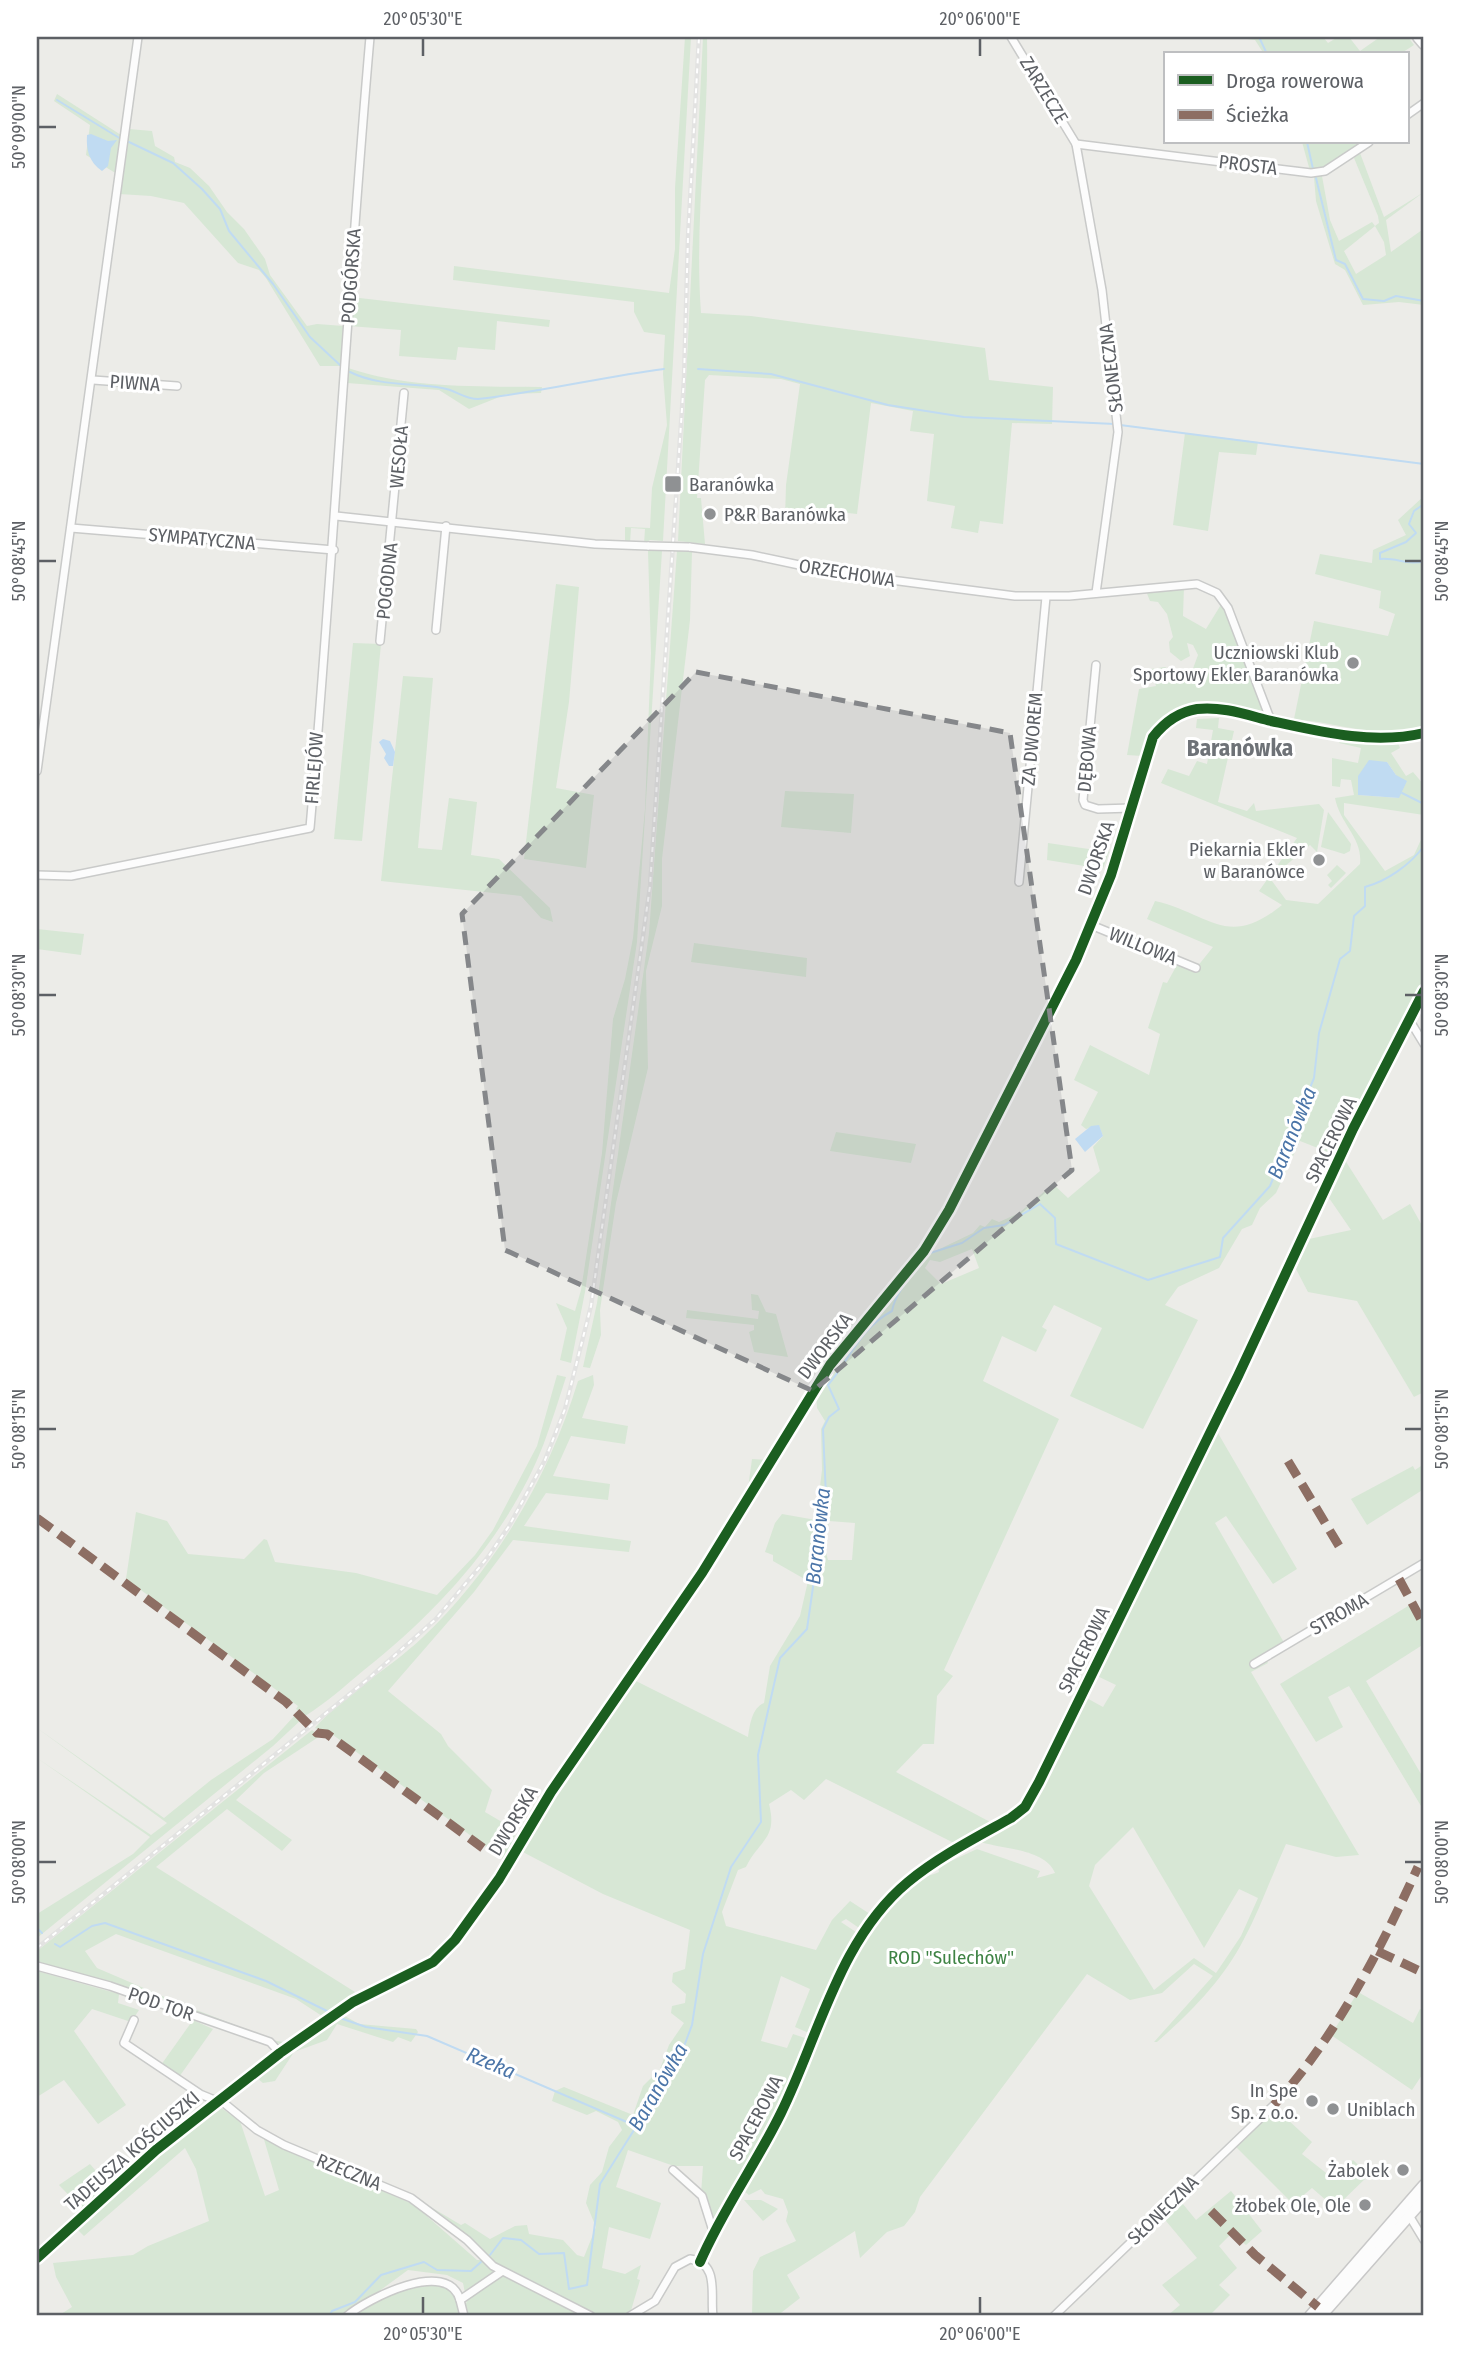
<svg xmlns="http://www.w3.org/2000/svg" width="1461" height="2353" font-family="'Fira Sans Condensed',sans-serif">
<style>
.green{fill:#d7e7d5;fill-rule:evenodd}
.water{fill:#c0dbf2}
.lines{fill:none;stroke-linecap:round;stroke-linejoin:round}
.stream{stroke:#c0dbf2;stroke-width:2}
.street-casing{stroke:#c9cac9;stroke-width:10}
.secondary-casing{stroke:#c8c8c8;stroke-width:13}
.street{stroke:#fcfcfc;stroke-width:7}
.secondary{stroke:#fcfcfc;stroke-width:10}
.rail-casing{stroke:#e3e3e2;stroke-width:4.5}
.rail{stroke:#fff;stroke-width:2;stroke-dasharray:5;stroke-linecap:butt}
.street-bridge-casing{stroke:#c9cac9;stroke-width:10;stroke-linecap:butt}
.street-bridge{stroke:#fcfcfc;stroke-width:7}
.quiet{stroke:#8d6e63;stroke-width:9;stroke-dasharray:18 9;stroke-linecap:butt}
.cycleway-casing{stroke:#fff;stroke-width:15}
.cycleway{stroke:#1b5e20;stroke-width:10}
.marked{fill:#85878a;fill-opacity:0.2;stroke:#85878a;stroke-width:5;stroke-dasharray:14 9;stroke-linejoin:round}
.ticks{fill:none;stroke:#5d6065;stroke-width:2.5}
.poi-dot{fill:#8f9193;stroke:#fff;stroke-width:2.5}
.labels{text-anchor:middle;dominant-baseline:central;stroke-width:6;stroke-linejoin:round;paint-order:stroke}
.street-label{font-size:19px;fill:#5d6065;stroke:#fff}
.poi-label{font-size:19px;fill:#5d6065;stroke:#fff;text-anchor:end}
.park-label{font-size:19px;fill:#3e8344;stroke:#fff}
.water-label{font-size:21px;font-style:italic;fill:#4b75a8;stroke:#fff}
.quarter-label{font-size:23px;font-weight:bold;fill:#6e7277;stroke:#fff}
.neatline{fill:none;stroke:#5d6065;stroke-width:2.5}
.ticks-label{font-size:18px;text-anchor:middle;fill:#5d6065}
</style>
<rect width="100%" height="100%" fill="#ecece8"/>
<g class="green">
<path d="M685,37H691L663,541L650,540L644,544L645,529L631,528L630,543H625V527L650,528L652,488L667,425L663,374L665,335L644,332L634,312V302L453,280L454,266L669,293L675,249V188Z"/>
<path d="M703,37H707C709,130 694,218 701,313L751,316L985,348L989,380L1053,387L1052,424L1012,423L1003,524L980,521L978,533L951,528L955,506L927,501L934,434L910,431L913,411L871,403L857,514L812,509L809,519H785L786,485L800,384L781,379L709,375L705,380L697,498H701L705,544L678,541Z"/>
<path d="M1231,37H1323L1328,43L1338,37H1349L1360,51L1380,37H1408L1414,45L1400,54H1264L1255,40Z"/>
<path d="M57,94L121,135L117,174L86,155L90,125L54,101Z"/>
<path d="M129,129L152,131L155,146L174,157L175,162L190,168L209,186L227,212L244,229L265,259L270,275L307,326L317,324L344,326L340,366H320L266,278L259,270L238,263L184,203L151,196L119,194Z"/>
<path d="M1302,142H1363L1322,168L1310,171Z"/>
<path d="M1360,153L1384,217L1424,192L1386,220L1391,252L1422,230L1424,233V305L1399,302L1363,305L1345,270L1335,264L1316,201L1314,177L1322,176L1330,220L1339,241L1372,222L1375,226L1379,223L1378,216L1354,158ZM1375,226L1384,242L1386,255L1356,274L1344,251Z"/>
<path d="M351,297L550,320L549,327L497,321L495,350L458,347L456,360L399,356L401,330L349,326Z"/>
<path d="M348,368C410,389 477,386 542,387L541,393L507,394L469,409L439,390L347,383Z"/>
<path d="M1185,433L1258,442L1256,455L1219,452L1208,531L1173,525Z"/>
<path d="M1424,496V519L1421,520L1424,532V728C1379,740 1341,723 1294,719L1314,621L1388,636L1395,614L1379,608L1381,591L1315,574L1320,554L1372,563L1373,550L1406,535L1398,520Z"/>
<path d="M648,551H662L637,942L585,1292L571,1363L560,1360L567,1328L556,1303L575,1311L581,1290L602,1153L613,1019L625,979L633,938L645,809L651,653Z"/>
<path d="M677,551L692,552L690,620L662,859V906L646,971L648,1068L616,1203L600,1310L601,1335L590,1368L583,1367L597,1303L649,933Z"/>
<path d="M556,584L579,587L569,702L556,788L594,795L586,868L524,859Z"/>
<path d="M1184,587L1183,616L1206,629L1222,603L1263,706L1262,713C1250,715 1232,707 1220,705C1178,696 1154,720 1142,756L1127,755L1139,689L1156,686L1151,669L1165,667L1188,682L1198,655L1193,645L1187,643L1190,656L1181,661L1170,652L1169,642L1173,637L1167,614L1158,602L1150,601L1146,591Z"/>
<path d="M353,643L381,644L362,841L334,839Z"/>
<path d="M403,676L433,678L418,848L442,850L449,798L477,802L471,855L499,859L550,908L553,922L541,918L521,896L381,881Z"/>
<path d="M1219,718L1218,728L1234,731L1218,802L1247,811L1254,803L1256,811L1319,804L1324,810L1317,852L1310,845L1278,872L1272,881L1286,900L1318,904L1360,864C1363,838 1340,824 1335,798L1354,795L1351,780L1341,779L1340,787L1332,786V758L1358,763L1361,748L1339,743L1341,739L1398,743L1400,748L1391,753L1406,776L1413,772L1424,785V815L1344,803V815L1385,871L1414,855L1424,833V985L1338,1156L1300,1141L1276,1193L1260,1208L1252,1225L1242,1229L1219,1268L1178,1287L1165,1305L1198,1320L1143,1429L1070,1396L1102,1328L1054,1305L1042,1327L1047,1330L1036,1352L1002,1336L983,1381L1059,1419L944,1670L953,1676L937,1696L934,1744H923L896,1772L994,1824L958,1845L826,1779L804,1800L791,1790L769,1804C778,1839 759,1840 746,1867L738,1870L722,1912L726,1926L816,1950L832,1920L850,1901L873,1916L862,1930L846,1919L841,1922L859,1934L811,2034L795,2027L810,1989L781,1976L761,2041L787,2048L793,2034L808,2039L809,2043L771,2128L713,2228L701,2194L703,2166H674L628,2150L616,2187L661,2203L650,2239L609,2227L602,2268L625,2274L641,2265L637,2279L640,2280L630,2314L594,2316L559,2300L494,2265L447,2219L414,2197L461,2225L465,2223L490,2239L515,2226L527,2225L529,2234L563,2240L577,2255L584,2257L596,2227L586,2203L590,2185L602,2172L609,2147L622,2130L618,2122L596,2111L587,2115L552,2101L555,2091L564,2087L633,2115L643,2086L660,2069L669,2045L684,2023L671,2013L672,2006L685,2003L686,1994L672,1982L673,1973L685,1969L690,1930L603,1894L519,1850L553,1793L636,1681L748,1737C750,1724 752,1708 764,1703L770,1666L800,1616L808,1581L773,1561V1555L765,1552L775,1523L782,1514L816,1520L822,1470L821,1429L825,1421L817,1408L816,1393L923,1257L973,1233L980,1225L985,1227L992,1219L999,1222L1019,1213L1053,1184L1068,1198L1100,1171L1093,1147L1103,1136L1099,1126L1086,1129L1081,1125L1098,1092L1074,1080L1090,1045L1149,1075L1160,1034L1148,1028L1163,982L1167,983L1178,963L1197,967L1213,947L1147,919L1155,901C1209,913 1227,950 1282,905L1259,891L1297,838L1161,783L1168,769L1189,776L1197,761L1207,764L1213,730L1196,728L1197,719ZM1387,762L1396,775L1399,798L1358,795ZM972,1249L979,1268L941,1284L925,1268L930,1260L940,1262ZM829,1521L855,1523L852,1560H828L825,1549Z"/>
<path d="M785,791L854,794L851,833L781,827Z"/>
<path d="M1328,812L1351,844L1350,851L1344,854L1321,847Z"/>
<path d="M1048,843L1109,852L1103,869L1047,860Z"/>
<path d="M1337,865L1346,873L1331,888L1328,885L1332,881L1327,875Z"/>
<path d="M37,929L84,934L81,955L37,949Z"/>
<path d="M694,943L807,958L806,977L691,962Z"/>
<path d="M836,1132L916,1144L911,1163L830,1151Z"/>
<path d="M1343,1157L1383,1220L1410,1204L1424,1229V1392L1414,1397L1357,1301L1308,1292L1296,1269L1309,1239L1351,1230L1327,1195Z"/>
<path d="M751,1294L758,1295L766,1312L776,1314L788,1357L754,1352L749,1332L754,1330V1325L686,1318L687,1310L758,1319L759,1311L752,1310Z"/>
<path d="M557,1375L566,1377C559,1399 552,1421 544,1443C509,1534 440,1610 364,1670C345,1686 326,1703 305,1716L296,1709L298,1706L126,1579L136,1512L167,1521L188,1554L244,1559L264,1539L267,1540L275,1562L356,1573L437,1595L475,1555L493,1530L537,1446Z"/>
<path d="M593,1375L594,1385L582,1418L628,1426L625,1444L571,1436L553,1476L610,1484L608,1500L546,1493L524,1526L631,1541L629,1552L513,1540L474,1592L388,1691L441,1734L448,1746L492,1790L485,1812L517,1831L504,1860L329,1732L315,1728C345,1693 388,1670 422,1638C495,1569 549,1477 578,1381Z"/>
<path d="M1215,1428L1297,1569L1273,1584L1226,1516L1215,1523L1286,1646L1266,1659L1268,1663L1251,1672L1359,1855L1336,1857L1286,1844C1272,1875 1260,1909 1244,1939C1223,1980 1191,2012 1157,2042H1154L1213,1976L1194,1964L1162,1993L1130,2000L1087,1974L920,2197L915,2212L904,2226L887,2232L860,2258L855,2231L787,2275L800,2298L777,2316H752L753,2271L760,2257L796,2241L786,2221L788,2212L783,2199L765,2194L761,2189L749,2195L740,2188C795,2101 818,1992 885,1913C892,1903 900,1891 909,1884C917,1878 930,1876 939,1872L938,1867L977,1849L1040,1871L1037,1878L1055,1873C1045,1848 999,1849 977,1841L1026,1810L1083,1696L1103,1707L1116,1685L1095,1675ZM1133,1827L1204,1948L1239,1889L1258,1898L1241,1936L1216,1973L1194,1958L1154,1990L1089,1886L1095,1865Z"/>
<path d="M752,1459L766,1460L750,1488H748Z"/>
<path d="M1424,1464V1489L1367,1525L1351,1499L1413,1466L1415,1470Z"/>
<path d="M1413,1603L1424,1627V1644L1366,1681L1424,1779V1811L1349,1686L1328,1697L1343,1727L1316,1742L1280,1684Z"/>
<path d="M296,1714L302,1719L273,1746L37,1938V1914L133,1854L150,1837L37,1758L151,1835L167,1823L37,1728L164,1818L211,1780L273,1739Z"/>
<path d="M312,1730L320,1736L264,1773L236,1800L292,1840L282,1851L227,1809L156,1867L355,1992L325,2018L296,1999L116,1934L85,1951L97,1968L181,2004L277,2041L290,2043L280,2044L147,1996L37,1962V1951Z"/>
<path d="M37,1971L119,1994L118,2003L139,2010L131,2022L92,2009L74,2031L126,2105L98,2124L64,2080L37,2097Z"/>
<path d="M1358,1992L1413,2023L1420,2009L1424,2011V2072L1412,2090L1331,2035Z"/>
<path d="M350,2009L345,2016L359,2024L416,2029L418,2032L411,2042L398,2037L393,2042L337,2024L327,2040L294,2052L275,2081L263,2083L257,2078Z"/>
<path d="M193,2020L213,2029L179,2077L161,2065Z"/>
<path d="M217,2105L240,2121L265,2196L279,2190L263,2136L281,2148L413,2204L477,2260H481L498,2272L465,2293L463,2283L447,2275L408,2270L345,2316H58L72,2307L56,2277L53,2263L133,2255L148,2246L209,2221L196,2169L185,2148L84,2236L74,2226Z"/>
<path d="M1274,2107L1312,2142L1302,2154L1335,2180L1353,2160L1369,2175L1335,2208L1312,2188L1293,2204L1234,2145Z"/>
<path d="M90,2164L111,2189L86,2213L59,2185Z"/>
<path d="M1231,2191L1262,2231L1246,2245L1232,2233L1219,2246L1237,2268L1219,2285L1230,2295L1209,2316H1167L1180,2305L1162,2285L1197,2258L1161,2215L1178,2198L1196,2220Z"/>
<path d="M744,2200H761L778,2209L763,2221Z"/>
<path d="M501,2275L587,2316H466C460,2294 485,2286 501,2275Z"/>
<path d="M434,2282L453,2291L463,2316H353L395,2290Z"/>
</g>
<g class="water">
<path d="M91,134L108,141L117,140L111,148L108,166L102,171C89,162 86,150 87,135Z"/>
<path d="M383,739L390,741L395,752L393,766H389L384,758L386,754L379,742Z"/>
<path d="M1369,760L1387,762L1396,775L1407,781L1399,798L1358,795V776Z"/>
<path d="M1099,1125L1103,1136L1085,1152L1075,1139L1091,1126Z"/>
</g>
<g class="lines">
<g class="stream">
<path d="M1259,37L1267,54"/>
<path d="M57,100L121,139"/>
<path d="M129,142L173,163L202,189L220,209L229,231L273,284L310,337L341,366"/>
<path d="M1307,142L1313,169"/>
<path d="M1316,178L1336,260L1345,264L1363,299L1384,301L1396,296L1424,301"/>
<path d="M698,369L771,374L888,405L964,417L1115,424"/>
<path d="M350,372C378,386 411,383 442,388C456,390 464,399 478,399C541,392 602,377 664,369"/>
<path d="M1120,425L1424,464"/>
<path d="M1424,504L1414,511L1409,524L1416,533L1406,542L1380,553V559C1395,557 1410,566 1424,561"/>
<path d="M1402,793L1424,804"/>
<path d="M37,1928L42,1933"/>
<path d="M55,1944L60,1947L92,1926L105,1923L266,1981L329,2012"/>
<path d="M340,2018L366,2027L427,2036L636,2126"/>
<path d="M490,2255L503,2238L521,2240L539,2254L564,2253L569,2289L587,2285L600,2184L680,2057L692,2025L703,1954L731,1867L761,1822L758,1755L780,1658L807,1629L826,1496L823,1429L829,1417L839,1409L828,1385C850,1359 860,1328 892,1311C896,1290 915,1272 927,1254L962,1243L984,1228L1004,1225L1040,1204L1055,1218L1056,1244L1148,1280L1220,1257L1223,1238L1270,1186L1314,1078L1319,1033L1340,959L1350,951L1354,916L1365,906V887C1387,881 1410,865 1424,846"/>
<path d="M329,2316L332,2311L355,2302L381,2275L424,2262L437,2270L471,2271L481,2262"/>
</g>
<defs>
<g id="street">
<path d="M1011,37L1076,144L1102,290L1118,432L1096,593"/>
<path d="M1407,115L1424,103"/>
<path d="M1076,144L1311,173L1325,171L1369,142"/>
<path d="M93,380L177,386"/>
<path d="M336,516L595,544L649,546"/>
<path d="M71,528L334,550"/>
<path d="M689,547L752,555L837,573L1015,596H1069L1197,584L1217,593L1228,608L1271,721"/>
<path d="M436,630L446,526"/>
<path d="M380,641L404,393"/>
<path d="M1096,665L1083,800L1085,805L1098,809L1132,808"/>
<path d="M37,771L138,37"/>
<path d="M37,875L71,876L310,828C333,565 347,300 370,37"/>
<path d="M1019,882L1046,597"/>
<path d="M1091,925L1196,968"/>
<path d="M1410,1021L1424,1044"/>
<path d="M1254,1664L1424,1563"/>
<path d="M37,1966L110,1986L270,2042L280,2053"/>
<path d="M134,2020L124,2043L200,2094L217,2101"/>
<path d="M219,2099L257,2130L284,2145L411,2198L467,2240L493,2266L591,2316"/>
<path d="M673,2170L702,2196L713,2231"/>
<path d="M1410,2217L1424,2240"/>
<path d="M37,2258L156,2150L280,2053L353,2002L433,1962L455,1940L499,1879L551,1792L702,1573L830,1365L924,1251L949,1210L1076,960L1111,875L1153,737C1164,723 1178,712 1197,709C1222,706 1247,715 1271,721C1321,732 1374,745 1424,733"/>
<path d="M700,2262C723,2209 756,2164 781,2113C819,2036 839,1939 908,1882C938,1857 977,1837 1011,1818L1025,1807L1039,1782L1238,1376L1353,1129L1424,991"/>
<path d="M347,2316C367,2299 448,2257 460,2300"/>
<path d="M464,2316L460,2300L501,2272"/>
<path d="M630,2316L655,2301L675,2267L690,2259C720,2263 710,2295 713,2316"/>
<path d="M1054,2316L1274,2105"/>
</g>
<g id="secondary">
<path d="M1418,37L1424,44"/>
<path d="M1310,2316L1424,2185"/>
<path d="M1321,2316L1424,2199"/>
</g>
</defs>
<use href="#street" class="street-casing"/>
<use href="#secondary" class="secondary-casing"/>
<use href="#street" class="street"/>
<use href="#secondary" class="secondary"/>
<defs>
<path id="rail" d="M37,1948L367,1680L436,1619L488,1557L509,1526L545,1460L565,1409L591,1306L650,886L684,379L688,237L699,37"/>
</defs>
<use href="#rail" class="rail-casing"/>
<use href="#rail" class="rail"/>
<defs>
<path id="street-bridge" d="M649,546L689,547"/>
</defs>
<use href="#street-bridge" class="street-bridge-casing"/>
<use href="#street-bridge" class="street-bridge"/>
<g class="quiet">
<path d="M1288,1461L1342,1551"/>
<path d="M37,1518L286,1702L317,1733L327,1734L483,1848"/>
<path d="M1399,1579L1424,1625"/>
<path d="M1377,1951L1424,1973"/>
<path d="M1274,2105C1338,2034 1379,1952 1418,1867"/>
<path d="M1211,2211L1255,2255L1318,2307"/>
</g>
<defs>
<g id="cycleway">
<path d="M37,2258L156,2150L280,2053L353,2002L433,1962L455,1940L499,1879L551,1792L702,1573L830,1365L924,1251L949,1210L1076,960L1111,875L1153,737C1164,723 1178,712 1197,709C1222,706 1247,715 1271,721C1321,732 1374,745 1424,733"/>
<path d="M700,2262C723,2209 756,2164 781,2113C819,2036 839,1939 908,1882C938,1857 977,1837 1011,1818L1025,1807L1039,1782L1238,1376L1353,1129L1424,991"/>
</g>
</defs>
<use href="#cycleway" class="cycleway-casing"/>
<use href="#cycleway" class="cycleway"/>
</g>
<path class="marked" d="M696,672L1010,733L1072,1170L813,1391L505,1250L462,914Z"/>
<path class="ticks" d="M423,38V56M980,38V56M38,127H56M38,561H56M1405,561H1422M38,995H56M1405,995H1422M38,1429H56M1405,1429H1422M38,1862H56M1405,1862H1422M423,2297V2314M980,2297V2314"/>
<g class="poi-dot">
<rect x="664" y="475" width="18" height="18" rx="3.5"/>
<circle cx="710" cy="514" r="7"/>
<circle cx="1353" cy="663" r="7"/>
<circle cx="1319" cy="860" r="7"/>
<circle cx="1312" cy="2101" r="7"/>
<circle cx="1333" cy="2109" r="7"/>
<circle cx="1403" cy="2170" r="7"/>
<circle cx="1365" cy="2205" r="7"/>
</g>
<g class="labels">
<g class="street-label">
<text transform="translate(1044 90) rotate(59)">ZARZECZE</text>
<text transform="translate(1248 165) rotate(7)">PROSTA</text>
<text transform="translate(351 276) rotate(-86)">PODGÓRSKA</text>
<text transform="translate(1111 368) rotate(-97)">SŁONECZNA</text>
<text transform="translate(135 383) rotate(4)">PIWNA</text>
<text transform="translate(399 457) rotate(-85)">WESOŁA</text>
<text transform="translate(202 539) rotate(5)">SYMPATYCZNA</text>
<text transform="translate(847 573) rotate(9)">ORZECHOWA</text>
<text transform="translate(387 581) rotate(-84)">POGODNA</text>
<text transform="translate(1032 739) rotate(-85)">ZA DWOREM</text>
<text transform="translate(1087 759) rotate(-85)">DĘBOWA</text>
<text transform="translate(314 768) rotate(-86)">FIRLEJÓW</text>
<text transform="translate(1096 858) rotate(-71)">DWORSKA</text>
<text transform="translate(1143 946) rotate(22)">WILLOWA</text>
<text transform="translate(1331 1140) rotate(-64)">SPACEROWA</text>
<text transform="translate(825 1346) rotate(-53)">DWORSKA</text>
<text transform="translate(1339 1614) rotate(-30)">STROMA</text>
<text transform="translate(1084 1650) rotate(-64)">SPACEROWA</text>
<text transform="translate(513 1821) rotate(-59)">DWORSKA</text>
<text transform="translate(161 2004) rotate(19)">POD TOR</text>
<text transform="translate(756 2118) rotate(-62)">SPACEROWA</text>
<text transform="translate(132 2151) rotate(-41)">TADEUSZA KOŚCIUSZKI</text>
<text transform="translate(349 2172) rotate(22)">RZECZNA</text>
<text transform="translate(1163 2210) rotate(-44)">SŁONECZNA</text>
</g>
<g class="poi-label">
<text x="689" y="484" text-anchor="start">Baranówka</text>
<text x="724" y="514" text-anchor="start">P&amp;R Baranówka</text>
<text x="1339" y="652">Uczniowski Klub<tspan x="1339" dy="22">Sportowy Ekler Baranówka</tspan></text>
<text x="1305" y="849">Piekarnia Ekler<tspan x="1305" dy="22">w Baranówce</tspan></text>
<text x="1298" y="2090">In Spe<tspan x="1298" dy="22">Sp. z o.o.</tspan></text>
<text x="1347" y="2109" text-anchor="start">Uniblach</text>
<text x="1389" y="2170">Żabolek</text>
<text x="1351" y="2205">żłobek Ole, Ole</text>
</g>
<g class="park-label">
<text x="951" y="1957">ROD "Sulechów"</text>
</g>
<g class="water-label">
<text transform="translate(1292 1133) rotate(-68)">Baranówka</text>
<text transform="translate(818 1536) rotate(-84)">Baranówka</text>
<text transform="translate(491 2063) rotate(23)">Rzeka</text>
<text transform="translate(658 2087) rotate(-60)">Baranówka</text>
</g>
<g class="quarter-label">
<text x="1240" y="748">Baranówka</text>
</g>
</g>
<rect width="1461" height="2353" fill="none" stroke="#ffffff" stroke-width="77"/>
<rect x="1164" y="52" width="245" height="91" fill="#ffffff" stroke="#bebfc1" stroke-width="2"/>
<rect x="1178" y="75" width="35" height="10" fill="#1b5e20" stroke="#bebfc1" stroke-width="2"/>
<text x="1226" y="88" font-size="21" fill="#5d6065">Droga rowerowa</text>
<rect x="1178" y="110" width="35" height="10" fill="#8d6e63" stroke="#bebfc1" stroke-width="2"/>
<text x="1226" y="122" font-size="21" fill="#5d6065">Ścieżka</text>
<rect x="38" y="38" width="1384" height="2276" class="neatline"/>
<g class="ticks-label">
<text x="423" y="25">20°05'30"E</text>
<text x="980" y="25">20°06'00"E</text>
<text transform="translate(19 127) rotate(-90)" y="6">50°09'00"N</text>
<text transform="translate(19 561) rotate(-90)" y="6">50°08'45"N</text>
<text transform="translate(1442 561) rotate(-90)" y="6">50°08'45"N</text>
<text transform="translate(19 995) rotate(-90)" y="6">50°08'30"N</text>
<text transform="translate(1442 995) rotate(-90)" y="6">50°08'30"N</text>
<text transform="translate(19 1429) rotate(-90)" y="6">50°08'15"N</text>
<text transform="translate(1442 1429) rotate(-90)" y="6">50°08'15"N</text>
<text transform="translate(19 1862) rotate(-90)" y="6">50°08'00"N</text>
<text transform="translate(1442 1862) rotate(-90)" y="6">50°08'00"N</text>
<text x="423" y="2340">20°05'30"E</text>
<text x="980" y="2340">20°06'00"E</text>
</g>
</svg>
